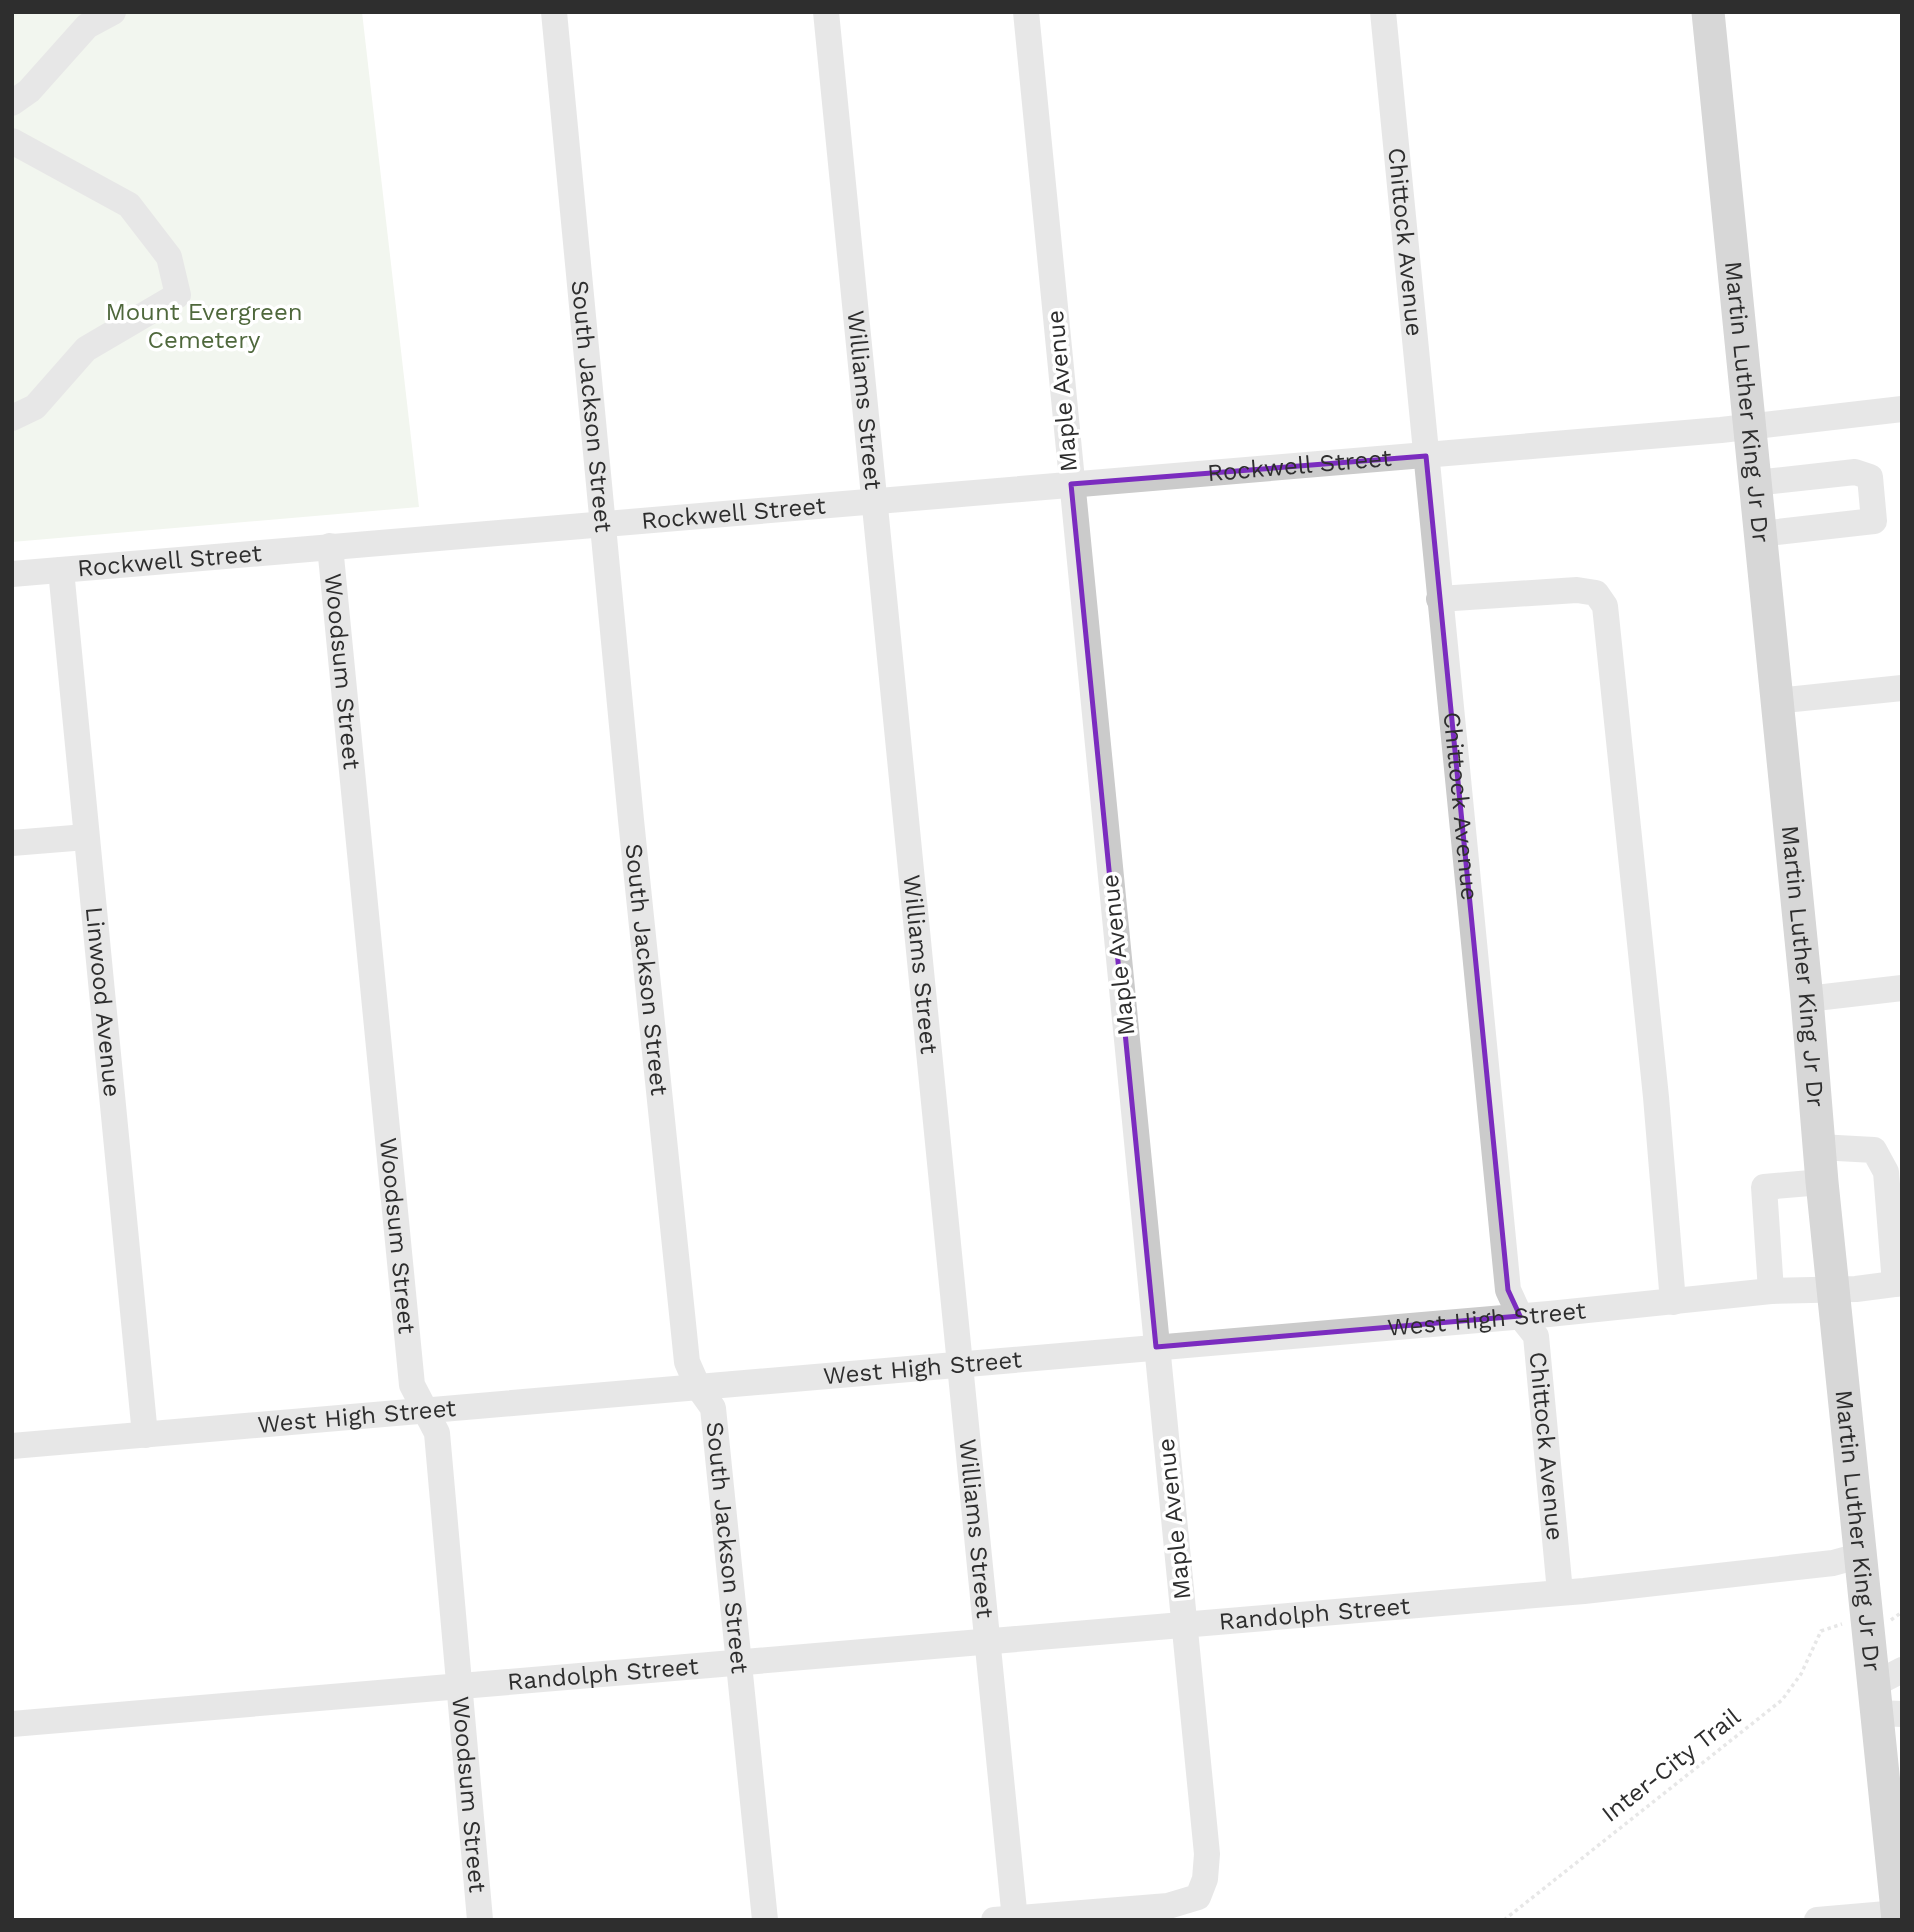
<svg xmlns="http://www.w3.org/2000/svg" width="1914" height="1932" font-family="'Work Sans',sans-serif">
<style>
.green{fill:#e3ebdb}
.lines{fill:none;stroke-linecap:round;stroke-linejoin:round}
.path{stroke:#cbcbcb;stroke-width:3.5;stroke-dasharray:3.5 3.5;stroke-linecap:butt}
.minor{stroke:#cbcbcb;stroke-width:26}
.major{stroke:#a6a6a6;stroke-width:33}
.marked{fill:none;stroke:#7b2cbf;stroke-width:5;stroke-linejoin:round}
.labels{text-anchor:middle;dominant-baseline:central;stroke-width:7;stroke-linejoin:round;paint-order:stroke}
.street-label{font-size:24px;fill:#2e2e2e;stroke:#fff}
.park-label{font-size:24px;fill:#4f683c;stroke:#fff}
</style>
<rect width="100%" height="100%" fill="#fff"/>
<path class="green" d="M12,12H362L419,507L12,542Z"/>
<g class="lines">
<g class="path">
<path d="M1891,1620L1902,1612"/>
<path d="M1504,1920L1782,1700L1801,1674L1821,1631L1842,1624"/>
</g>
<g class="minor">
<path id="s1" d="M554,12L631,820L687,1362L698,1387L713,1408L765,1920"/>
<path id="s2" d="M826,12L1015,1920"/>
<path id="s3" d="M1383,12L1508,1290L1520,1316L1536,1336L1560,1592"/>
<path d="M12,103L29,91L87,26L113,12"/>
<path d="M12,141L129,205L169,257L178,295L86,349L35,407L12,418"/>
<path d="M1755,483L1855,472L1870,477L1874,521L1760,534"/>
<path id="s4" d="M330,546L412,1385L437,1433L480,1920"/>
<path id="s5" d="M61,570L145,1435"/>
<path id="s6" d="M12,574L1721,430L1902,409"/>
<path d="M1439,599L1577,590L1596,593L1605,606L1656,1097L1673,1302"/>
<path d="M1776,701L1902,688"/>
<path d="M12,843L86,837"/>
<path d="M1807,999L1902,988"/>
<path d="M1819,1147L1874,1150L1886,1172L1895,1284"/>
<path d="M1771,1291L1764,1187L1822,1182"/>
<path id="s7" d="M12,1446L1549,1314L1771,1291L1856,1289L1902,1283"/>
<path d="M1875,1684L1902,1670"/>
<path d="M1878,1713L1902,1714"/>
<path id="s8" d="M12,1724L1584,1591L1833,1563L1862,1555"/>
<path d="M994,1920L1168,1906L1198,1897L1205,1879L1207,1854L1026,12"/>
<path d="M1817,1920L1898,1913"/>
</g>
<path class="major" id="s9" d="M1708,12L1807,999L1822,1182L1898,1920"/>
</g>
<path d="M0 0H1914V1932H0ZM1426,456L1508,1290L1520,1316L1156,1347L1071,484Z" fill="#fff" fill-opacity=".55" fill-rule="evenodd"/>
<path class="marked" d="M1426,456L1508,1290L1520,1316L1156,1347L1071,484Z"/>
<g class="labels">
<g class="street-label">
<text stroke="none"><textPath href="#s3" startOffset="231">Chittock Avenue</textPath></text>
<text transform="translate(1062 391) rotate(-95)">Maple Avenue</text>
<text stroke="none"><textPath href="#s2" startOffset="390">Williams Street</textPath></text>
<text stroke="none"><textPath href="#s9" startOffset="392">Martin Luther King Jr Dr</textPath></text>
<text stroke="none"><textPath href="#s1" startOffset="396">South Jackson Street</textPath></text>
<text stroke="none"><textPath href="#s6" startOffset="1292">Rockwell Street</textPath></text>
<text stroke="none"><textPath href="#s6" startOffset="724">Rockwell Street</textPath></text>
<text stroke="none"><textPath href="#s6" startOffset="158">Rockwell Street</textPath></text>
<text stroke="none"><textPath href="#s4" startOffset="126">Woodsum Street</textPath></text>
<text stroke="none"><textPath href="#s3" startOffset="798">Chittock Avenue</textPath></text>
<text transform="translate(1118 955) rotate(-96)">Maple Avenue</text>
<text stroke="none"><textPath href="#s2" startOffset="957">Williams Street</textPath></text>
<text stroke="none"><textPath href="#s9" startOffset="959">Martin Luther King Jr Dr</textPath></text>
<text stroke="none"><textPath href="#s1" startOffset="962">South Jackson Street</textPath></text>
<text stroke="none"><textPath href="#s5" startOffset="434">Linwood Avenue</textPath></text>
<text stroke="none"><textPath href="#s4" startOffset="693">Woodsum Street</textPath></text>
<text stroke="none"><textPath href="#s7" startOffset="1480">West High Street</textPath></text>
<text stroke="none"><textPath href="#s7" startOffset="914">West High Street</textPath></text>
<text stroke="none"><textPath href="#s7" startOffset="346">West High Street</textPath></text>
<text stroke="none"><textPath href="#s3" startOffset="1449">Chittock Avenue</textPath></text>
<text transform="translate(1174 1519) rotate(-96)">Maple Avenue</text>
<text stroke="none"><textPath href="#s2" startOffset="1524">Williams Street</textPath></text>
<text stroke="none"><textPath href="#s9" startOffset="1526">Martin Luther King Jr Dr</textPath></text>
<text stroke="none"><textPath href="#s1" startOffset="1550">South Jackson Street</textPath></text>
<text stroke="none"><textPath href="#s8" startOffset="1307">Randolph Street</textPath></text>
<text stroke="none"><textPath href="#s8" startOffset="593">Randolph Street</textPath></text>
<text transform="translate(1671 1765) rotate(-38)">Inter-City Trail</text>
<text stroke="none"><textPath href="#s4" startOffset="1260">Woodsum Street</textPath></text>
</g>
<g class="park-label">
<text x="204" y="312">Mount Evergreen<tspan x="204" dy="28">Cemetery</tspan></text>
</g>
</g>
<rect width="1914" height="1932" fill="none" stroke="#2e2e2e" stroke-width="28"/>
</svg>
